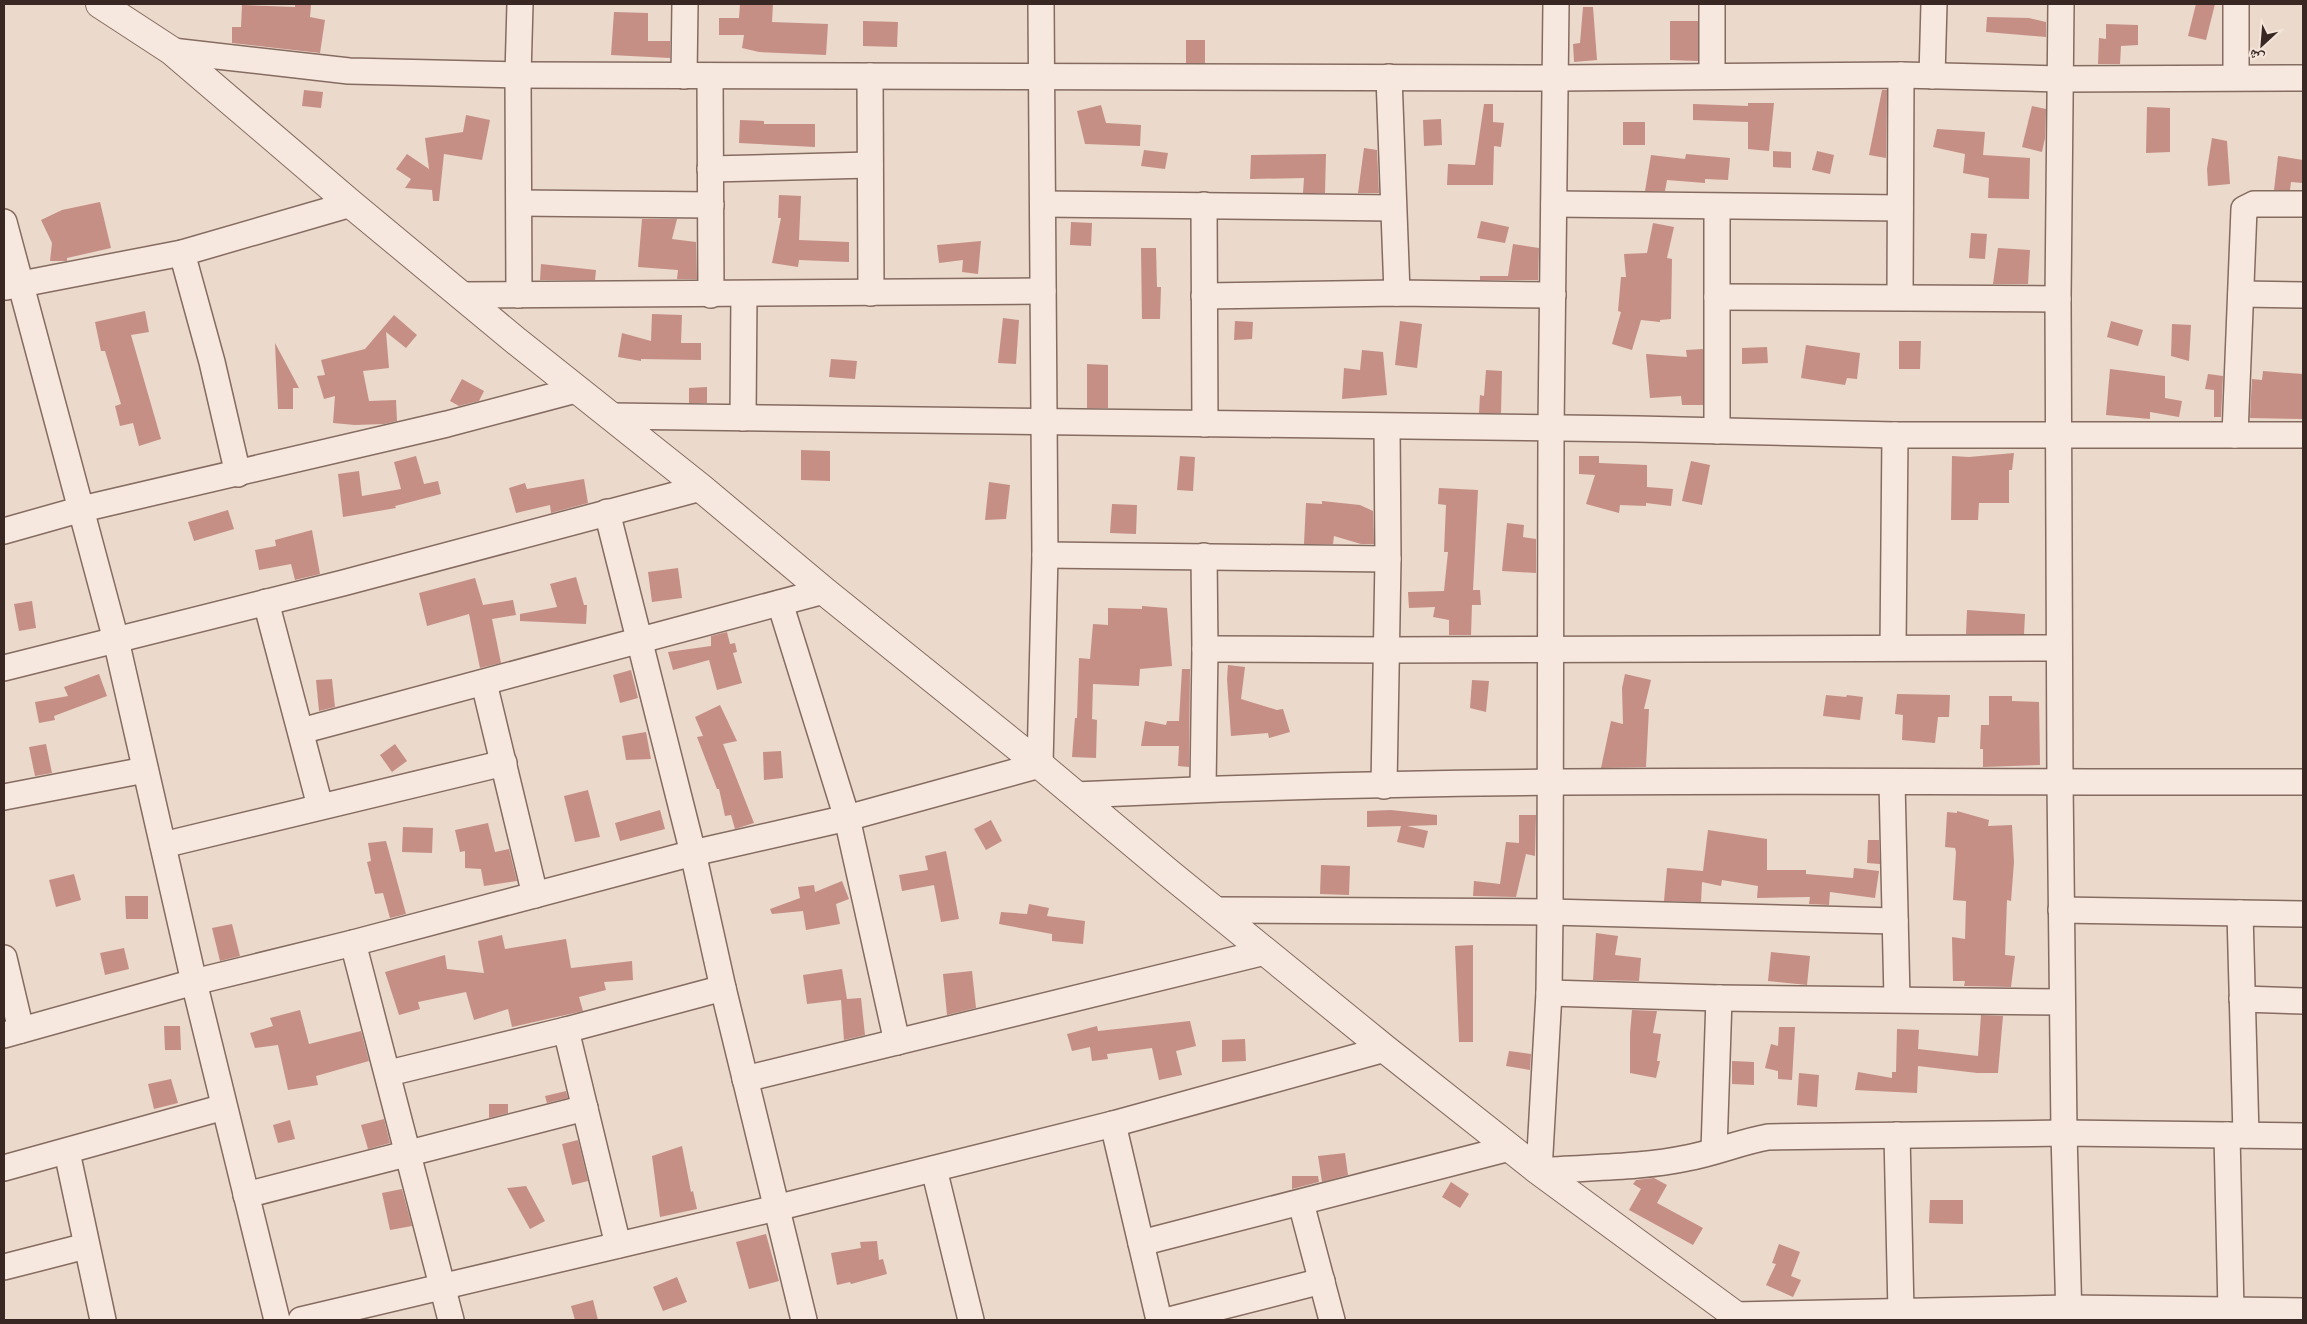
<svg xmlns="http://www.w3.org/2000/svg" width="2307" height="1324" font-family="Spectral,'Noto Naskh Arabic',serif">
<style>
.building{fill:#c58f85}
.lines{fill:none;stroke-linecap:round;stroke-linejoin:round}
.minor-casing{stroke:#866b61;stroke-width:28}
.tertiary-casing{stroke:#866b61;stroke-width:30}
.minor{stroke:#f6e8de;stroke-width:25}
.tertiary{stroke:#f6e8de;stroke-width:28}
</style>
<rect width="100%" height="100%" fill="#ebd9cb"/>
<g class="building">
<path d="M740,4H773L772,22L828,24L826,55L759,52L742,48L744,35H719V18H739Z"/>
<path d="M2196,4H2215L2206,40L2188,36Z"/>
<path d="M242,5L295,7V5H311L310,17L325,20L320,53L232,43V27H241Z"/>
<path d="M1583,7H1593L1597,60L1574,62L1573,44L1580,43Z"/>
<path d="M614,12L648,13V41H670V58L611,55Z"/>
<path d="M1987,17L2029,18L2046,22V37L1986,32Z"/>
<path d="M863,21L898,22L897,47L863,46Z"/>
<path d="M1670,21H1698V61L1670,60Z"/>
<path d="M2106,24L2138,25V45L2121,46L2120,64H2098L2099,38L2106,39Z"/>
<rect x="1186" y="40" width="19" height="23"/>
<path d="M304,90L323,92L321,108L302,106Z"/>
<path d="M1882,90H1887L1886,158L1869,155Z"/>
<path d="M1748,103H1774L1769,151L1748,149V122L1693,120V104L1748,106Z"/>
<path d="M1484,104H1493V122L1504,123L1501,147L1494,146L1493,185H1447L1448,164L1475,165Z"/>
<path d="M1101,105L1106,123L1141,125L1140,146L1085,144L1077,111Z"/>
<path d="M2032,106L2046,109L2045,138L2042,152L2022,147Z"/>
<path d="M2147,107L2170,108V152L2146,153Z"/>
<path d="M466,115L490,120L482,160L444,154L439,201H433L432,190L405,188L411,179L396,169L407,154L429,169L425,138L463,132Z"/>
<path d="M1441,119L1442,145L1424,146L1423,120Z"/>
<path d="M740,120L764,121V124H815V147L739,143Z"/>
<rect x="1623" y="122" width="22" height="23"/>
<path d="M1937,129L1985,132L1983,155L2030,158L2029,199L1988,198L1989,178L1963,173L1965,154L1933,147Z"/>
<path d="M2212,138L2227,141L2230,184L2208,186L2207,169Z"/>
<path d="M1364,148L1377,150L1379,193H1358Z"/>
<path d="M1144,150L1168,153L1165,169L1141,166Z"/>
<path d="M1773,151L1791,152V168L1773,167Z"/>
<path d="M1817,151L1834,155L1830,174L1812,170Z"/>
<path d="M1326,154L1325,193H1303L1304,178L1250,179L1251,155Z"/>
<path d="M1686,154L1730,158L1728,180L1705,179V183L1667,180L1665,191H1645L1651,155L1685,159Z"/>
<path d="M2278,156L2303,160V183L2291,182L2290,190H2274Z"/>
<path d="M779,195L801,196L799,240L849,242V262L799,260L798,267L772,263L781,218H778Z"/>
<path d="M100,202L111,248L67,258V261H50L52,243L41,220L62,210Z"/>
<path d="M642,219H677L672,239L696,242L697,279H677L678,270L638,267Z"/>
<path d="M1481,221L1509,227L1505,243L1477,238Z"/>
<path d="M1071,222L1092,223L1091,246L1070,245Z"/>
<path d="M1653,223L1674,227L1667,258L1672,259L1671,319L1660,320V322L1641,320L1632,350L1612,344L1621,312L1618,311L1621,277H1626L1624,254L1647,253Z"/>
<path d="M1971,233L1987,234L1985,259L1969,258Z"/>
<path d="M981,241L978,274L962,272L963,260L939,263L937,245Z"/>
<path d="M1513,244L1539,248L1538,280H1480V276H1508Z"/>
<path d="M1141,248H1156L1157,287H1161L1160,319H1142Z"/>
<path d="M1998,248L2030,250L2028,284H1993Z"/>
<path d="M541,264L596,270L595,280H540Z"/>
<path d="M145,311L149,332L131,335L161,439L139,446L133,423L120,426L115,406L121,404L105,351H101L95,322Z"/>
<path d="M652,314L682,315L681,343H701V360L641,359V361L618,357L622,333L651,341Z"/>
<path d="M394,315L417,335L406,348L386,332L389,368L363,371L369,401L396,400L397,421L384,424L355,425L333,423L335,396L324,399L317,376L325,375L321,360L365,349Z"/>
<path d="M1003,318L1019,320L1016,364L998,363Z"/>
<path d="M1235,321L1253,322L1252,339L1234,340Z"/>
<path d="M1400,321L1422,324L1417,368L1395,365Z"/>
<path d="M2111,321L2143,330L2138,346L2107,337Z"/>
<path d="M2172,324L2191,325L2189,361L2171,356Z"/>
<path d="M1899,341H1921L1920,369H1899Z"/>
<path d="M275,343L299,388H293V409H278Z"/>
<path d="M1806,345L1860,353L1857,379L1847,378L1845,385L1801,378Z"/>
<path d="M1767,347L1768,363L1742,364V348Z"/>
<path d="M1703,349V405H1682L1681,396L1650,398L1646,354L1687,357L1686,350Z"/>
<path d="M1362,350L1383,352L1387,395L1342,399L1344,368L1360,370Z"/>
<path d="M831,359L857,361L855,379L829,377Z"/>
<path d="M1087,364L1108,365V408H1087Z"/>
<path d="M2110,369L2165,376V398L2182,401L2179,417L2150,412V419L2106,415Z"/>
<path d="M1486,370L1502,371L1501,413H1479L1480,395L1484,396Z"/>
<path d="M2263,371L2303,374V419L2250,418L2252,379L2262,380Z"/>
<path d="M2208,374L2223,376L2221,417H2214V390L2205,389Z"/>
<path d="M462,379L484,391L479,401L459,406L450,401Z"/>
<path d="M707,387V403H689V388Z"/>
<path d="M801,450L830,451V481L801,480Z"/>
<path d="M2014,453L2012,470H2009V503H1979L1978,520H1951L1952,456L1969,457Z"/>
<path d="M416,456L424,484L438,481L441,494L395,506L396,508L343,517L338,474L359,471L362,496L401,489L394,462Z"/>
<path d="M1180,456L1195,457L1193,491L1177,490Z"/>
<path d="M1579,456H1599V463L1647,465V487L1673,489L1671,506L1646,503V506L1620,505L1619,513L1586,504L1595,475L1579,474Z"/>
<path d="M1691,461L1710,465L1702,505L1682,501Z"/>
<path d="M584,479L588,503L551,513L550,505L516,513L509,488L525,483L527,489Z"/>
<path d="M989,482L1010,485L1006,519L985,520Z"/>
<path d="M1439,488L1478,490L1473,590H1480L1481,605H1472L1471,635H1449V620L1433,617L1435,607L1409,608L1408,592L1444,591L1448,552H1444L1446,505L1438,504Z"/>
<path d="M1322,501L1360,505L1373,511L1374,544H1361L1334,536L1333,544H1304L1306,503L1322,504Z"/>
<path d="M1112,504L1137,505L1136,534L1110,533Z"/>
<path d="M228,510L234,529L194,541L188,522Z"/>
<path d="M1507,523L1524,525L1523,537L1536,539V573L1502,571Z"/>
<path d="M312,530L320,574L295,580L291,564L259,570L255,550L276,546L275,540Z"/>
<path d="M678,568L682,598L652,602L648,572Z"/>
<path d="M576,577L584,605H587L586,624L520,621V614L557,607L550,584Z"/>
<path d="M475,578L483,605L513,600L516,615L492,619L501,663L480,668L469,614L427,626L419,593Z"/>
<path d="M32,601L36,628L19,631L14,604Z"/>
<path d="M1142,606L1167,608L1172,666L1140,669L1139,686L1093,684L1092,719L1097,720L1096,758L1072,757L1075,718H1077L1079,658L1090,659L1093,624L1108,625V608L1142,609Z"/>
<path d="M1967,610L2025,614L2024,634H1966Z"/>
<path d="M727,632L730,644L735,643L737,652L733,653L742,683L717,690L709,660L673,670L668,652L711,646V636Z"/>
<path d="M1228,665L1245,667L1241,699L1277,710L1283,709L1290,732L1269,738L1268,733L1231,736L1227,679Z"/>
<path d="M1182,669H1190L1189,767L1178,766L1179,746H1141L1145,721L1166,725L1167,721H1179Z"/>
<path d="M631,670L638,698L620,703L613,675Z"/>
<path d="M99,674L107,696L54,716L55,720L39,723L35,702L68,696L64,687Z"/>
<path d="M1625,674L1651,680L1644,709H1649L1646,767L1601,768L1611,721L1623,724L1622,688Z"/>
<path d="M332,679L335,707L319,711L316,680Z"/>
<path d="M1472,680L1489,681L1486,712L1470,708Z"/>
<path d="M1897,694L1950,695L1949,717H1938L1935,743L1902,740L1903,715L1895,714Z"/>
<path d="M1826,695L1846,697L1847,695L1863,697L1860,720L1823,716Z"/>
<path d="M1989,696H2012V701L2039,702L2040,765L1983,767V749H1980L1981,725H1989Z"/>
<path d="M720,705L737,741L723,744L754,823L735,829L731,815L725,816L719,789H717L697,737L703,736L695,717Z"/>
<path d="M646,732L651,759L626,760L622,736Z"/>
<path d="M46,744L52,773L35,776L29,747Z"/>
<path d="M395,744L407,761L392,772L380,755Z"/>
<path d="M781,751L783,778L764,780L763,752Z"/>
<path d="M588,790L600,837L575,842L564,796Z"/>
<path d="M660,810L665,829L620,841L615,823Z"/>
<path d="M1391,810L1437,815V825L1407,826L1428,831L1424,848L1397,842L1401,826L1367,827V811Z"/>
<path d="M1957,811L1989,820L1988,826L2012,825L2014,862L2011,901L2007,900L2005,955L2015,956L2011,987L1964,986L1965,981H1953L1952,937L1965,939L1966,901L1953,900L1956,852L1955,848L1945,847L1947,812L1957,813Z"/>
<path d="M1519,815H1536L1535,856L1526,854L1516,897L1473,896L1474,881L1500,884L1506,842L1519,843Z"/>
<path d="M991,820L1002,841L986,850L974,829Z"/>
<path d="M488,823L495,852L509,849L517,881L484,886L481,869L465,868V851L460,852L455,830Z"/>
<path d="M403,827L433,828L432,853L402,852Z"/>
<path d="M1708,830L1767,839V870H1806V874L1853,878L1854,868L1879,871L1875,898L1830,892L1829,905L1809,904L1810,897L1757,898L1758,886L1722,880L1721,886L1702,882L1701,902L1664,901L1667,868L1703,871Z"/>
<path d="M1868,840H1879L1880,864L1867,863Z"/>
<path d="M386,841L406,914L390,918L383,893L375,894L367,862L371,861L368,843Z"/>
<path d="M946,851L959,919L941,922L934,885L902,891L899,875L928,870L925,856Z"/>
<path d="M1321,865L1350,866L1349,895L1320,894Z"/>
<path d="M74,874L81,900L56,907L49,880Z"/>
<path d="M842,881L849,899L836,904L840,924L806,930L803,911L772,914L770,909L800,898L798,887L814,885L815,892Z"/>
<path d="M125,896H148V919H126Z"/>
<path d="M1029,904L1049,908L1047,916L1085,921L1083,944L1052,941V934L999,924L1001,912L1027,914Z"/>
<path d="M232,924L240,956L220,961L212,928Z"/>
<path d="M1596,933L1618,936L1615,955L1641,958L1639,981L1593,980Z"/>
<path d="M502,935L505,949L566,939L571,968L632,961L633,980L604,982L606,990L579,997L583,1011L512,1027L508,1009L474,1020L466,992L418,1002L420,1009L399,1015L385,972L445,955L447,969L484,973L478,941Z"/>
<path d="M1473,945V1042H1459L1455,946Z"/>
<path d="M124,948L129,969L105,975L100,953Z"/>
<path d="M1771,952L1810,956L1807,985L1768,981Z"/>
<path d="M842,969L847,999L861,998L865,1035L844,1040L841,1000L807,1004L803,975Z"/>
<path d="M972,971L976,1008L947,1015L943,974Z"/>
<path d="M300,1010L309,1044L361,1031L369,1061L316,1076L318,1085L288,1090L278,1045L255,1048L250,1033L273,1026L270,1018Z"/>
<path d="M1632,1010L1657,1011L1653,1033L1661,1034L1657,1061H1660L1656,1078L1630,1073V1033Z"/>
<path d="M1981,1015L2003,1016L1998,1073H1977L1918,1066L1917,1093L1855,1090L1858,1072L1892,1078V1072H1896L1897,1029L1919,1030L1918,1049L1978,1056Z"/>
<path d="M1190,1021L1196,1046L1176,1051L1182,1075L1159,1080L1152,1048L1107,1054L1108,1059L1092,1061L1090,1047L1072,1051L1067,1034L1097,1026L1098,1031Z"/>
<path d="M164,1026H180L181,1050H165Z"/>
<path d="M1779,1027H1795L1792,1080L1778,1079V1071L1765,1068L1771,1044L1778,1046Z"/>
<path d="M1245,1039L1246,1061L1222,1062V1040Z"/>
<path d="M1509,1051L1531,1054L1530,1070L1506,1066Z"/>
<path d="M1732,1061L1754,1062V1085L1732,1084Z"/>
<path d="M1799,1073L1819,1075L1817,1107L1797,1105Z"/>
<path d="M171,1079L178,1103L154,1109L148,1084Z"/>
<path d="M566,1091L568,1098L547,1103L545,1096Z"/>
<path d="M489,1104H508V1113L489,1118Z"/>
<path d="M384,1119L390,1143L368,1149L361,1125Z"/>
<path d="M290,1120L295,1139L278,1143L273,1125Z"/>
<path d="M578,1140L588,1181L572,1185L562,1144Z"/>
<path d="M682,1146L691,1192L693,1191L697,1209L660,1217L652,1156Z"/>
<path d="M1345,1153L1348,1175L1322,1182L1318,1156Z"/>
<path d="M1292,1176H1318L1319,1182L1292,1189Z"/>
<path d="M1654,1178L1667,1185L1657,1203L1703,1228L1693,1245L1629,1210L1641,1189L1633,1184L1636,1180Z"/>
<path d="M1451,1182L1469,1194L1460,1208L1442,1197Z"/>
<path d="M526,1186L545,1221L530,1229L507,1188Z"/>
<path d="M402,1189L412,1226L390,1230L382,1193Z"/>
<path d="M1930,1200H1963V1224L1929,1223Z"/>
<path d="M766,1234L779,1281L749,1289L736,1242Z"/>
<path d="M877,1241L879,1260L883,1259L887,1274L851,1284L850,1282L837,1285L831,1253L861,1248L860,1242Z"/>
<path d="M1779,1244L1800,1252L1791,1276L1801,1280L1793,1297L1766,1285L1776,1264L1772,1263Z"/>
<path d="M677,1277L687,1302L663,1311L653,1287Z"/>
<path d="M593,1300L598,1320H575L571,1306Z"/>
</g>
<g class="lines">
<defs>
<g id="minor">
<path d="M1556,4L1551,429L1550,912L1549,993L1539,1171C1588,1167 1640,1168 1687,1158C1715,1153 1740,1142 1768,1137L2064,1133L2303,1136"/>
<path d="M2061,4L2058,299L2060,782L2064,1133L2069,1320"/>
<path d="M172,51L349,71L518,75L1557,78L1901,75L2059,79L2303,78"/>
<path d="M684,76L685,4"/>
<path d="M710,76L711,295"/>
<path d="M870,76L871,293"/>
<path d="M1712,76V4"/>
<path d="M1932,76L1934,4"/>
<path d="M1389,77L1397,293"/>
<path d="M2236,77V4"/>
<path d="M710,169L870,165"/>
<path d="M520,203L711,205"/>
<path d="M1043,204L1393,208"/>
<path d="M1554,204L1900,208"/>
<path d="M1204,205L1205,424"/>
<path d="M1717,207V431"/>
<path d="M4,222L116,640L194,982L277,1320"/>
<path d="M182,253L212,362L238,474"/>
<path d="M6,287L182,253L351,204"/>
<path d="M2241,294L2303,295"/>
<path d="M461,295L1043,291"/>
<path d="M519,295L518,75L520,4"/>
<path d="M1204,296L1397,293L1553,295"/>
<path d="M1717,297L2058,299"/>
<path d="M1900,297L1901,75"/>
<path d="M611,416L1637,429L1895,435H2303"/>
<path d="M743,418L744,294"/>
<path d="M2235,435L2244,209L2254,204H2303"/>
<path d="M607,512L693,853L723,988L804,1320"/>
<path d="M4,531L82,509L447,424L576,390"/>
<path d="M1045,555L1388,559"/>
<path d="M266,602L320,806"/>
<path d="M780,603L847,818L897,1042"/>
<path d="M1893,648L1895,435"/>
<path d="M1205,649L1386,650L2059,648"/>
<path d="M4,668L343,583L701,488"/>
<path d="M484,683L535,895"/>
<path d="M301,731L824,591"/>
<path d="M1892,782L1897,999"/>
<path d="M1384,786L1388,559L1387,427"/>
<path d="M1203,788L1205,649L1204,556"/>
<path d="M1075,795C1484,775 1894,783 2303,782"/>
<path d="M4,797L145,770"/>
<path d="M163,845L504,763"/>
<path d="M1214,910L1550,912L1895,921"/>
<path d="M2061,910L2303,914"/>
<path d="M2240,913L2246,1135"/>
<path d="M353,943L451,1320"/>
<path d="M4,958L21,1030"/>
<path d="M1549,993L1719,998L2062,1002"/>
<path d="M2242,999L2303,1001"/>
<path d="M566,1030L618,1245"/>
<path d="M4,1035L194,982L353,943L693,853L847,818L1040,765L1045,555L1041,4"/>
<path d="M389,1073L566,1030L723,988"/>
<path d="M745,1079L1265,952"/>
<path d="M1113,1124L1159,1320"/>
<path d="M1897,1135L1901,1312"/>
<path d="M2227,1135L2231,1311"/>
<path d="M1714,1151L1719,998"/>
<path d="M67,1152L103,1320"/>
<path d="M4,1168L224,1107"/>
<path d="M934,1169L971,1320"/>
<path d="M246,1195L585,1108"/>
<path d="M1301,1203L1332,1320"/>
<path d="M1141,1243L1510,1148"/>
<path d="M4,1267L86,1246"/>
<path d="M1735,1315L2069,1308L2303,1311"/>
<path d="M301,1320L776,1208L1113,1124L1385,1049"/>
<path d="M1169,1320L1322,1281"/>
</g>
<path id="tertiary" d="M100,4L172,51L351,204L515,340L701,488L824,591L1040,765L1170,874L1385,1049L1539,1171L1742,1320"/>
</defs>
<use href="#minor" class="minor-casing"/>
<use href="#tertiary" class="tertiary-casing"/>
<use href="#minor" class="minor"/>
<use href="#tertiary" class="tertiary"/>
</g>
<rect width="2307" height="1324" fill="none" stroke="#382722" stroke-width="10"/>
<g transform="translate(2262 45) rotate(206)" stroke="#f3e5da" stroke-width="4" paint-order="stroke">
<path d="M0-4L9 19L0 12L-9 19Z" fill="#382722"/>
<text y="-8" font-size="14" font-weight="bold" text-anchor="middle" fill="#382722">ش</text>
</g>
</svg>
